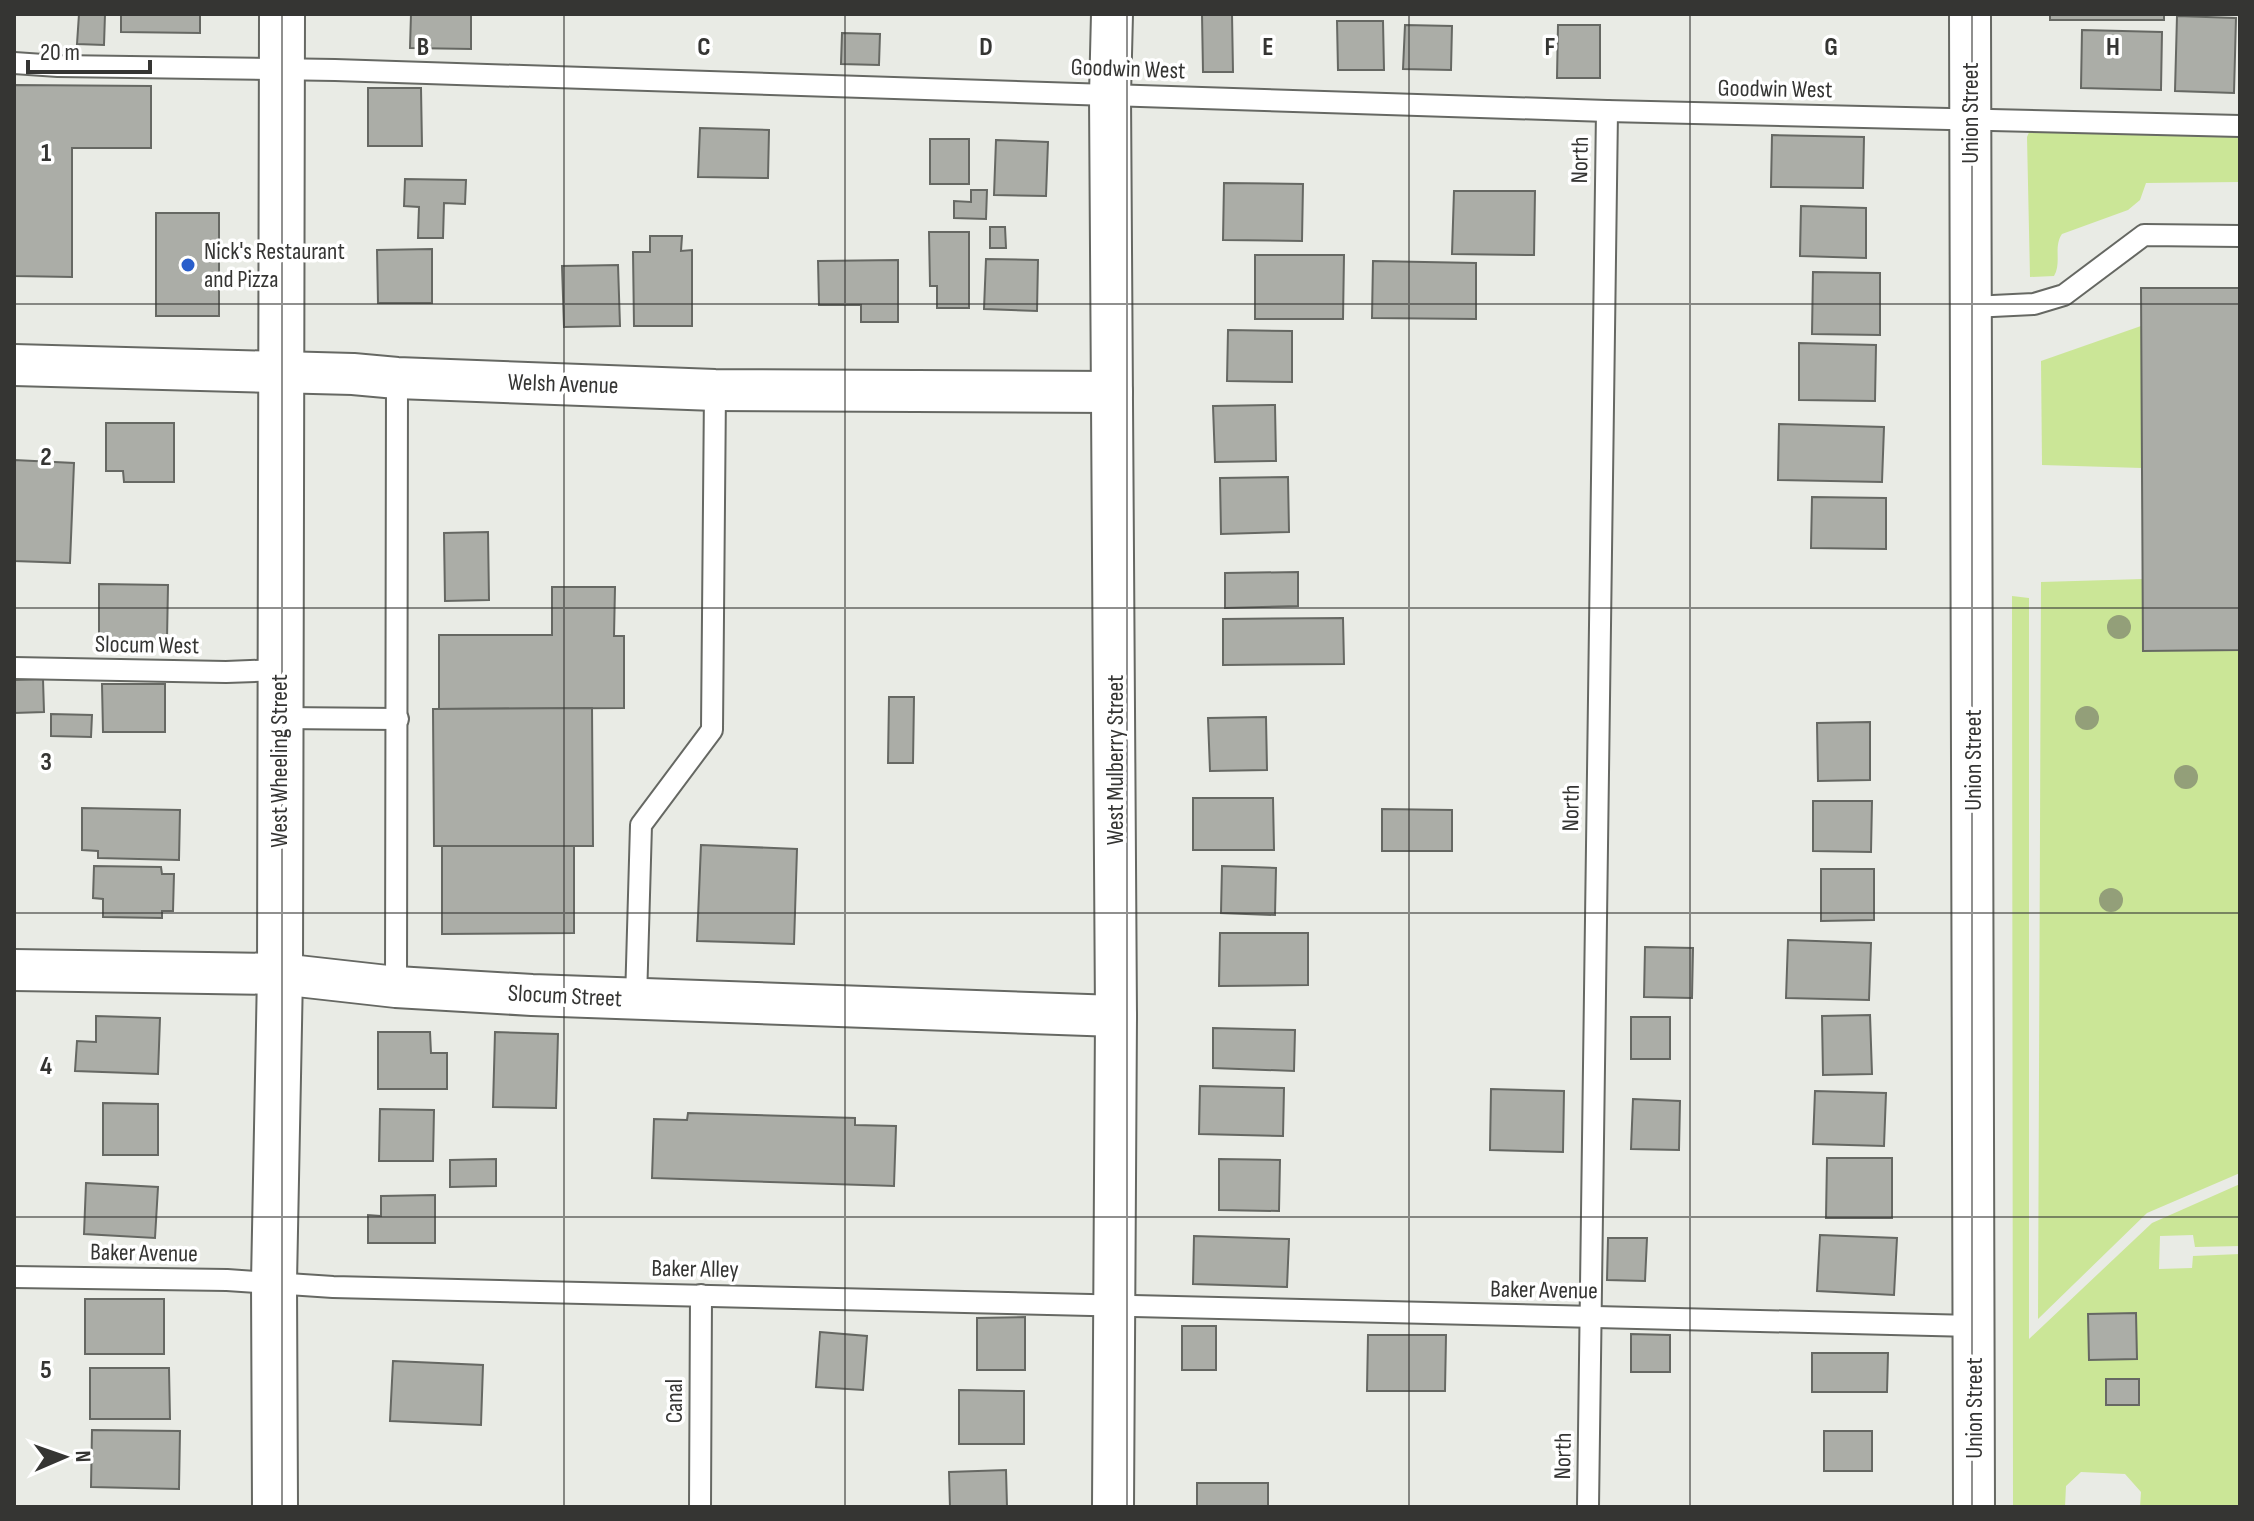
<svg xmlns="http://www.w3.org/2000/svg" width="2254" height="1521" font-family="'Sofia Sans Condensed',sans-serif">
<style>
.green{fill:#cbe697;fill-rule:evenodd}
.building{fill:#abada7;stroke:#666863;stroke-width:2}
.lines{fill:none;stroke-linecap:round;stroke-linejoin:round}
.lane-casing{stroke:#666863;stroke-width:24}
.street-casing{stroke:#666863;stroke-width:44}
.secondary-casing{stroke:#666863;stroke-width:48}
.lane{stroke:#fff;stroke-width:20}
.street{stroke:#fff;stroke-width:40}
.secondary{stroke:#fff;stroke-width:44}
.tree{fill:#939f79}
.grid{fill:none;stroke:#353533;stroke-width:2;stroke-opacity:0.55}
.poi-dot{fill:#295ecb;stroke:#fff;stroke-width:3}
.labels{text-anchor:middle;dominant-baseline:central;stroke-width:7;stroke-linejoin:round;paint-order:stroke}
.street-label{font-size:24px;fill:#353533;stroke:#fff}
.poi-label{font-size:24px;fill:#353533;stroke:#fff;text-anchor:start}
.grid-label{font-size:26px;text-anchor:middle;font-weight:bold;fill:#353533;stroke:#fff;stroke-width:7;stroke-linejoin:round;paint-order:stroke}
</style>
<rect width="100%" height="100%" fill="#e9ebe5"/>
<g class="green">
<path d="M2030,130L2240,137V182L2146,183L2140,200L2128,210L2062,234C2053,247 2062,263 2054,276L2030,277L2027,137Z"/>
<path d="M2141,326L2142,468L2042,465L2041,361Z"/>
<path d="M2143,579V651L2240,650V1173L2147,1213L2038,1319L2041,582Z"/>
<path d="M2012,596L2029,598V1339L2152,1223L2240,1184V1246L2195,1247L2193,1235L2160,1236L2159,1269L2192,1268L2193,1256L2240,1254V1507H2140L2141,1492L2125,1474L2081,1472L2066,1486L2065,1507H2013ZM2136,1313L2137,1359L2089,1360L2088,1315Z"/>
</g>
<g class="building">
<path d="M79,14H105L104,45L77,44Z"/>
<path d="M121,14H200V33L121,32Z"/>
<path d="M411,14H471V49L410,48Z"/>
<path d="M1202,14H1232L1233,72H1203Z"/>
<rect x="2050" y="14" width="114" height="6"/>
<path d="M2177,16L2236,18L2234,93L2175,91Z"/>
<path d="M1337,21H1383L1384,70H1338Z"/>
<path d="M1405,25L1452,26L1451,70L1403,69Z"/>
<path d="M1558,25H1600V78H1557Z"/>
<path d="M2082,30L2162,32L2161,90L2081,88Z"/>
<path d="M842,33L880,34L879,65L841,64Z"/>
<path d="M14,85L151,86V148H72V277L14,276Z"/>
<path d="M368,88H421L422,146H368Z"/>
<path d="M700,128L769,130L768,178L698,177Z"/>
<path d="M1772,135L1864,137L1863,188L1771,187Z"/>
<rect x="930" y="139" width="39" height="45"/>
<path d="M996,140L1048,142L1046,196L994,195Z"/>
<path d="M405,179L466,180L465,204L444,203L443,238H418L419,207L404,206Z"/>
<path d="M1224,183L1303,184L1302,241L1223,240Z"/>
<path d="M971,190H987L986,219L954,218V201L971,202Z"/>
<path d="M1454,191H1535L1534,255L1452,254Z"/>
<path d="M1801,206L1866,208V258L1800,256Z"/>
<rect x="156" y="213" width="63" height="103"/>
<path d="M990,227H1005L1006,248H990Z"/>
<path d="M929,232H969V308H937V286H930Z"/>
<path d="M650,236H682L681,251L692,250V326H634L633,252H650Z"/>
<path d="M432,249V303H378L377,250Z"/>
<path d="M1255,255H1344L1343,319H1255Z"/>
<path d="M986,259L1038,260L1037,311L984,309Z"/>
<path d="M898,260V322H861V305H819L818,261Z"/>
<path d="M1373,261L1476,263V319L1372,318Z"/>
<path d="M618,265L620,326L564,327L562,266Z"/>
<path d="M1813,272L1880,273V335L1812,334Z"/>
<path d="M2141,288H2240V650L2143,651Z"/>
<path d="M1228,330L1292,331V382L1227,381Z"/>
<path d="M1799,343L1876,345L1875,401L1799,400Z"/>
<path d="M1275,405L1276,461L1215,462L1213,406Z"/>
<path d="M106,423H174V482H124L123,471H106Z"/>
<path d="M1779,424L1884,427L1882,482L1778,480Z"/>
<path d="M14,460L74,463L70,563L14,561Z"/>
<path d="M1288,477L1289,532L1221,534L1220,478Z"/>
<path d="M1812,497L1886,498V549L1811,548Z"/>
<path d="M488,532L489,600L445,601L444,533Z"/>
<path d="M1298,572V606L1225,608V573Z"/>
<path d="M99,584L168,585L167,640L99,639Z"/>
<path d="M552,587H615L614,636H624V708L439,709V635H552Z"/>
<path d="M1343,618L1344,664L1223,665V619Z"/>
<path d="M43,679L44,712L14,713V680Z"/>
<path d="M102,684H165V732H103Z"/>
<path d="M889,697H914L913,763H888Z"/>
<path d="M592,708L593,846H434L433,709Z"/>
<path d="M51,714L92,715L91,737L51,736Z"/>
<path d="M1266,717L1267,770L1210,771L1208,718Z"/>
<path d="M1870,722V780L1818,781L1817,723Z"/>
<path d="M1193,798H1273L1274,850H1193Z"/>
<path d="M1813,801H1872L1871,852L1813,851Z"/>
<path d="M82,808L180,810L179,860L98,858V851L82,850Z"/>
<path d="M1382,809L1452,810V851H1382Z"/>
<path d="M701,845L797,849L794,944L697,941Z"/>
<path d="M442,846H574V933L442,934Z"/>
<path d="M94,866L161,867L162,874H174L173,911H162V918L103,917V899L93,898Z"/>
<path d="M1222,866L1276,868L1275,915L1221,913Z"/>
<path d="M1821,869H1874V920L1821,921Z"/>
<path d="M1220,933H1308V985L1219,986Z"/>
<path d="M1788,940L1871,943L1869,1000L1786,998Z"/>
<path d="M1645,947L1693,948L1692,998L1644,997Z"/>
<path d="M1870,1015L1872,1074L1823,1075L1822,1016Z"/>
<path d="M96,1016L160,1018L158,1074L75,1071L77,1041L96,1042Z"/>
<rect x="1631" y="1017" width="39" height="42"/>
<path d="M1213,1028L1295,1030L1294,1071L1213,1068Z"/>
<path d="M378,1032H430L431,1053H447V1089H378Z"/>
<path d="M495,1032L558,1034L556,1108L493,1107Z"/>
<path d="M1200,1086L1284,1088L1283,1136L1199,1134Z"/>
<path d="M1491,1089L1564,1091L1563,1152L1490,1150Z"/>
<path d="M1815,1091L1886,1093L1884,1146L1813,1144Z"/>
<path d="M1633,1099L1680,1101L1679,1150L1631,1149Z"/>
<path d="M103,1103L158,1104V1155H103Z"/>
<path d="M380,1109L434,1110L433,1161H379Z"/>
<path d="M688,1113L855,1118V1125L896,1126L894,1186L652,1178L654,1119L687,1120Z"/>
<path d="M1827,1158H1892V1218H1826Z"/>
<path d="M496,1159V1186L450,1187V1160Z"/>
<path d="M1219,1159L1280,1160L1279,1211L1219,1210Z"/>
<path d="M86,1183L158,1187L155,1238L84,1234Z"/>
<path d="M435,1195V1243H368V1215L381,1216V1196Z"/>
<path d="M1820,1235L1897,1238L1894,1295L1817,1291Z"/>
<path d="M1194,1236L1289,1239L1287,1287L1193,1284Z"/>
<path d="M1608,1238H1647L1645,1281L1607,1280Z"/>
<rect x="85" y="1299" width="79" height="55"/>
<path d="M2136,1313L2137,1359L2089,1360L2088,1314Z"/>
<path d="M1025,1317V1370H977V1318Z"/>
<rect x="1182" y="1326" width="34" height="44"/>
<path d="M820,1332L867,1336L863,1390L816,1387Z"/>
<path d="M1631,1334L1670,1335V1372H1631Z"/>
<path d="M1368,1335H1446L1445,1391H1367Z"/>
<path d="M1812,1353H1888L1887,1392H1812Z"/>
<path d="M393,1361L483,1365L481,1425L390,1421Z"/>
<path d="M90,1368H169L170,1419H90Z"/>
<rect x="2106" y="1379" width="33" height="26"/>
<path d="M959,1390L1024,1391V1444H959Z"/>
<path d="M92,1430L180,1431L179,1489L91,1487Z"/>
<rect x="1824" y="1431" width="48" height="40"/>
<path d="M1006,1470L1007,1507H950L949,1472Z"/>
<rect x="1197" y="1483" width="71" height="24"/>
</g>
<g class="lines">
<defs>
<g id="lane">
<path d="M14,63L58,66L335,70L1607,111L2240,126"/>
<path d="M1972,307L2034,304L2064,295L2144,235L2240,236"/>
<path d="M14,668L226,672L279,670"/>
<path d="M280,718L398,719"/>
<path d="M396,987L397,378"/>
<path d="M636,1000L641,825L712,730L715,390"/>
<path d="M14,1277L227,1280L333,1287L1973,1326"/>
<path d="M700,1507L701,1295"/>
<path d="M1588,1507L1607,111"/>
</g>
<g id="street">
<path d="M1112,14L1110,95L1116,1016L1113,1507"/>
<path d="M1970,14L1974,1507"/>
<path d="M14,365L353,374L397,378L715,390L1112,392"/>
<path d="M14,970L280,974L396,987L532,995L1116,1016"/>
</g>
<path id="secondary" d="M275,1507L274,1282L280,974L282,14"/>
</defs>
<use href="#lane" class="lane-casing"/>
<use href="#street" class="street-casing"/>
<use href="#secondary" class="secondary-casing"/>
<use href="#lane" class="lane"/>
<use href="#street" class="street"/>
<use href="#secondary" class="secondary"/>
</g>
<g class="tree">
<circle cx="2119" cy="627" r="12"/>
<circle cx="2087" cy="718" r="12"/>
<circle cx="2186" cy="777" r="12"/>
<circle cx="2111" cy="900" r="12"/>
</g>
<path class="grid" d="M282,14V1507M564,14V1507M845,14V1507M1127,14V1507M1409,14V1507M1690,14V1507M1972,14V1507M14,304H2240M14,608H2240M14,913H2240M14,1217H2240"/>
<circle class="poi-dot" cx="188" cy="265" r="8"/>
<g class="labels">
<g class="street-label">
<text transform="translate(1128 69) rotate(2)">Goodwin West</text>
<text transform="translate(1775 89) rotate(1)">Goodwin West</text>
<text transform="translate(1970 113) rotate(-90)">Union Street</text>
<text transform="translate(1580 160) rotate(-89)">North</text>
<text transform="translate(563 384) rotate(2)">Welsh Avenue</text>
<text transform="translate(147 645) rotate(1)">Slocum West</text>
<text transform="translate(1115 760) rotate(-90)">West Mulberry Street</text>
<text transform="translate(1973 760) rotate(-90)">Union Street</text>
<text transform="translate(279 761) rotate(-90)">West Wheeling Street</text>
<text transform="translate(1571 808) rotate(-89)">North</text>
<text transform="translate(565 996) rotate(3)">Slocum Street</text>
<text transform="translate(144 1253) rotate(1)">Baker Avenue</text>
<text transform="translate(695 1269) rotate(1)">Baker Alley</text>
<text transform="translate(1544 1290) rotate(1)">Baker Avenue</text>
<text transform="translate(674 1401) rotate(-90)">Canal</text>
<text transform="translate(1974 1408) rotate(-90)">Union Street</text>
<text transform="translate(1563 1456) rotate(-89)">North</text>
</g>
<g class="poi-label">
<text x="204" y="251">Nick's Restaurant<tspan x="204" dy="28">and Pizza</tspan></text>
</g>
</g>
<g class="grid-label">
<text x="423" y="55">B</text>
<text x="704" y="55">C</text>
<text x="986" y="55">D</text>
<text x="1268" y="55">E</text>
<text x="1550" y="55">F</text>
<text x="1831" y="55">G</text>
<text x="2113" y="55">H</text>
<text x="46" y="161">1</text>
<text x="46" y="465">2</text>
<text x="46" y="770">3</text>
<text x="46" y="1074">4</text>
<text x="46" y="1378">5</text>
</g>
<rect width="2254" height="1521" fill="none" stroke="#353533" stroke-width="32"/>
<g transform="translate(64 1457) rotate(88)" stroke="#ffffff" stroke-width="6" paint-order="stroke">
<path d="M0-6L14 30L0 20L-14 30Z" fill="#353533"/>
<text y="-12" font-size="22" font-weight="bold" text-anchor="middle" fill="#353533">N</text>
</g>
<path d="M28 60v12h122v-12" fill="none" stroke="#353533" stroke-width="4"/>
<text x="40" y="60" font-size="24" fill="#353533" stroke="#ffffff" stroke-width="6" paint-order="stroke">20 m</text>
</svg>
